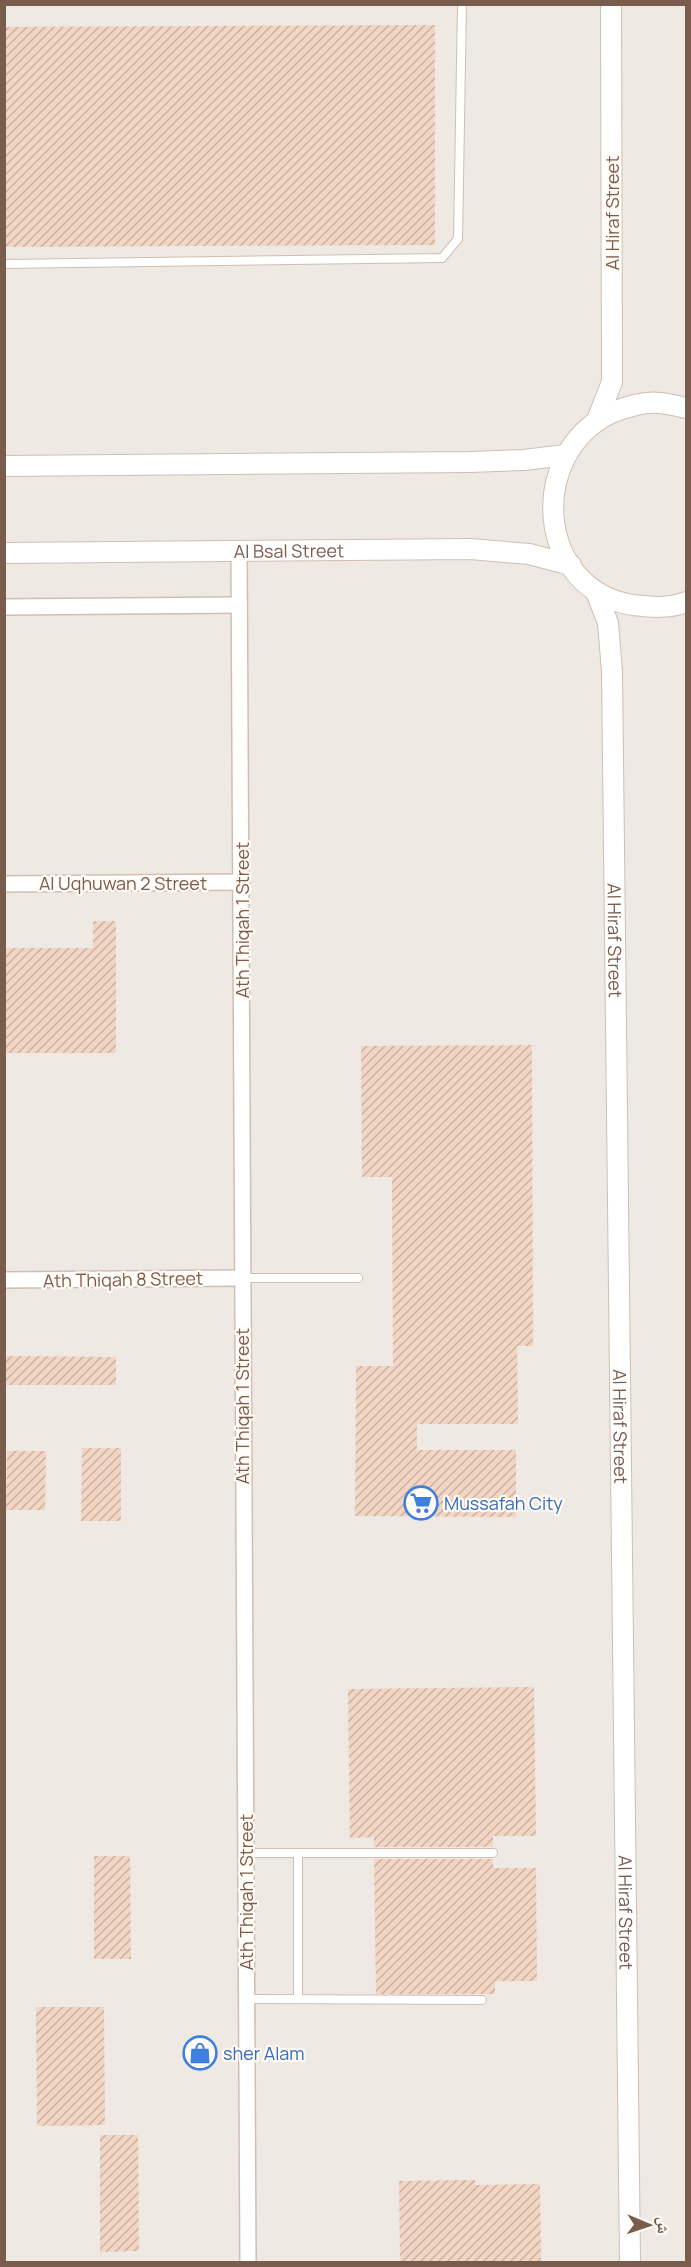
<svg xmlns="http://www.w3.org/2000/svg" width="691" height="2267" font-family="Manrope,'Noto Naskh Arabic',sans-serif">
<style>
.industrial{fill:#efe9e4}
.building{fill:url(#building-hatch)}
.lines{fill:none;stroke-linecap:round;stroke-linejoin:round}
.service-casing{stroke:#d1beb0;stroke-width:10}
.minor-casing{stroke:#d1beb0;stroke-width:18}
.tertiary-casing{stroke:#d1beb0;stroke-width:22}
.service{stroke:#fff;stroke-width:8}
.minor{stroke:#fff;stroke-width:15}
.tertiary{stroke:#fff;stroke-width:20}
.labels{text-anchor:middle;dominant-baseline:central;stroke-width:4.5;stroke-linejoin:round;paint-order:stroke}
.street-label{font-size:18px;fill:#7a5c4d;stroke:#fffaf3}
.shop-label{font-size:18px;fill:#366cbe;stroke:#fffaf3;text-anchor:start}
</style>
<defs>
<pattern id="building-hatch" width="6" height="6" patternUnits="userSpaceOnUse" patternTransform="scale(1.5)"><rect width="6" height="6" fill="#f3d5c3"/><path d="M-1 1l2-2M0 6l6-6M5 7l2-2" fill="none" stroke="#cab0a1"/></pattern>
</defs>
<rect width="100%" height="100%" fill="#fdf6ec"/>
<rect class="industrial" x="5" y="5" width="681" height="2257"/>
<g class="building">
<path d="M435,25V245L4,247V27Z"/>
<path d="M93,921H116V1053H4V948H93Z"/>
<path d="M532,1045L533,1346H517L518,1424H417V1450H516V1517L355,1516L356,1366H393L392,1177H362L361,1046Z"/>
<path d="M6,1356L116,1357V1385H6Z"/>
<path d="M82,1448H121V1521H81Z"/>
<path d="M7,1451H46L45,1510H6Z"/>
<path d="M534,1687L536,1836H493V1847H374V1837L350,1838L348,1689Z"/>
<path d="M94,1856H130L131,1959H94Z"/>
<path d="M374,1859H493V1868H536L537,1981H495V1994H376Z"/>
<path d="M36,2007H104L105,2125L37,2126Z"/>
<path d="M100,2135H138L139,2251L100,2252Z"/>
<path d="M475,2180V2185L540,2184L541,2262H400L399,2181Z"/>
</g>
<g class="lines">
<defs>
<g id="service">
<path d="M4,264L442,258L458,239L462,4"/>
<path d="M243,1278H358"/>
<path d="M245,1853H493"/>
<path d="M246,1999L482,2000"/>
<path d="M298,1999V1853"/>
</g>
<g id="minor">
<path d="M239,549L248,2262"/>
<path d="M4,607L239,605"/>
<path d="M4,884L242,882"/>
<path d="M4,1280L241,1278"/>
</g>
<g id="tertiary">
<path d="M686,408C678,406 669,404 660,403C643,401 626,407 611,413C526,454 536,590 633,605C650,607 669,609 686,602"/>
<path d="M597,420L612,382L611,4"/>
<path d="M4,466L470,462L524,460L565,455"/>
<path id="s1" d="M4,553L471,549L529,554L571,565"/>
<path id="s2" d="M596,592L608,623L612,671L630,2262"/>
</g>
</defs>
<use href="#service" class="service-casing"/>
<use href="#minor" class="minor-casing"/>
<use href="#tertiary" class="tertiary-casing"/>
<use href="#service" class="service"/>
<use href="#minor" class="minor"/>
<use href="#tertiary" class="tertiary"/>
</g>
<defs>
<symbol id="supermarket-ring" viewBox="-11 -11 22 22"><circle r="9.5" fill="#fffaf3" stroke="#3f7fe0" stroke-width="1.5"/><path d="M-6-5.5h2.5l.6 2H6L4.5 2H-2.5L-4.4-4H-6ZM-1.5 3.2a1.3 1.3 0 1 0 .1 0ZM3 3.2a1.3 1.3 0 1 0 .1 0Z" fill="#3f7fe0"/></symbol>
<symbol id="shop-ring" viewBox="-11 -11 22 22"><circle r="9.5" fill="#fffaf3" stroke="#3f7fe0" stroke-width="1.5"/><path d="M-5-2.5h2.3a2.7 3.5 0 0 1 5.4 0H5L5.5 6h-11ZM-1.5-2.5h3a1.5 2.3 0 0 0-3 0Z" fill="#3f7fe0"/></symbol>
</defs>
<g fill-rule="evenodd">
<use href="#supermarket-ring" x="402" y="1484" width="38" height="38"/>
<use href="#shop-ring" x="181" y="2034" width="38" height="38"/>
</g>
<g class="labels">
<g class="street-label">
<text transform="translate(612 213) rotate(-90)">Al Hiraf Street</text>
<text stroke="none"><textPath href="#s1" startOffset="285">Al Bsal Street</textPath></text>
<text x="123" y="883">Al Uqhuwan 2 Street</text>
<text transform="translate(242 920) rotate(-90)">Ath Thiqah 1 Street</text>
<text stroke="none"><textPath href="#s2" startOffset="351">Al Hiraf Street</textPath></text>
<text transform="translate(123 1279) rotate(-1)">Ath Thiqah 8 Street</text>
<text transform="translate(242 1406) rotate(-90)">Ath Thiqah 1 Street</text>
<text stroke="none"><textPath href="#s2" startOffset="837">Al Hiraf Street</textPath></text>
<text transform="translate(246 1892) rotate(-90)">Ath Thiqah 1 Street</text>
<text stroke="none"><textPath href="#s2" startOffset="1323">Al Hiraf Street</textPath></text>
</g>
<g class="shop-label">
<text x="444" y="1503">Mussafah City</text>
<text x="223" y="2053">sher Alam</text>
</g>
</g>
<rect width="691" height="2267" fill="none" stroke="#7a5c4d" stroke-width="12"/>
<g transform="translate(649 2225) rotate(92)" stroke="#fffaf3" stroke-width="4.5" paint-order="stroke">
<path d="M0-4.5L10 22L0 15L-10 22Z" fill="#7a5c4d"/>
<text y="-9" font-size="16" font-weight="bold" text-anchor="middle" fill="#7a5c4d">ش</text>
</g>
</svg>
